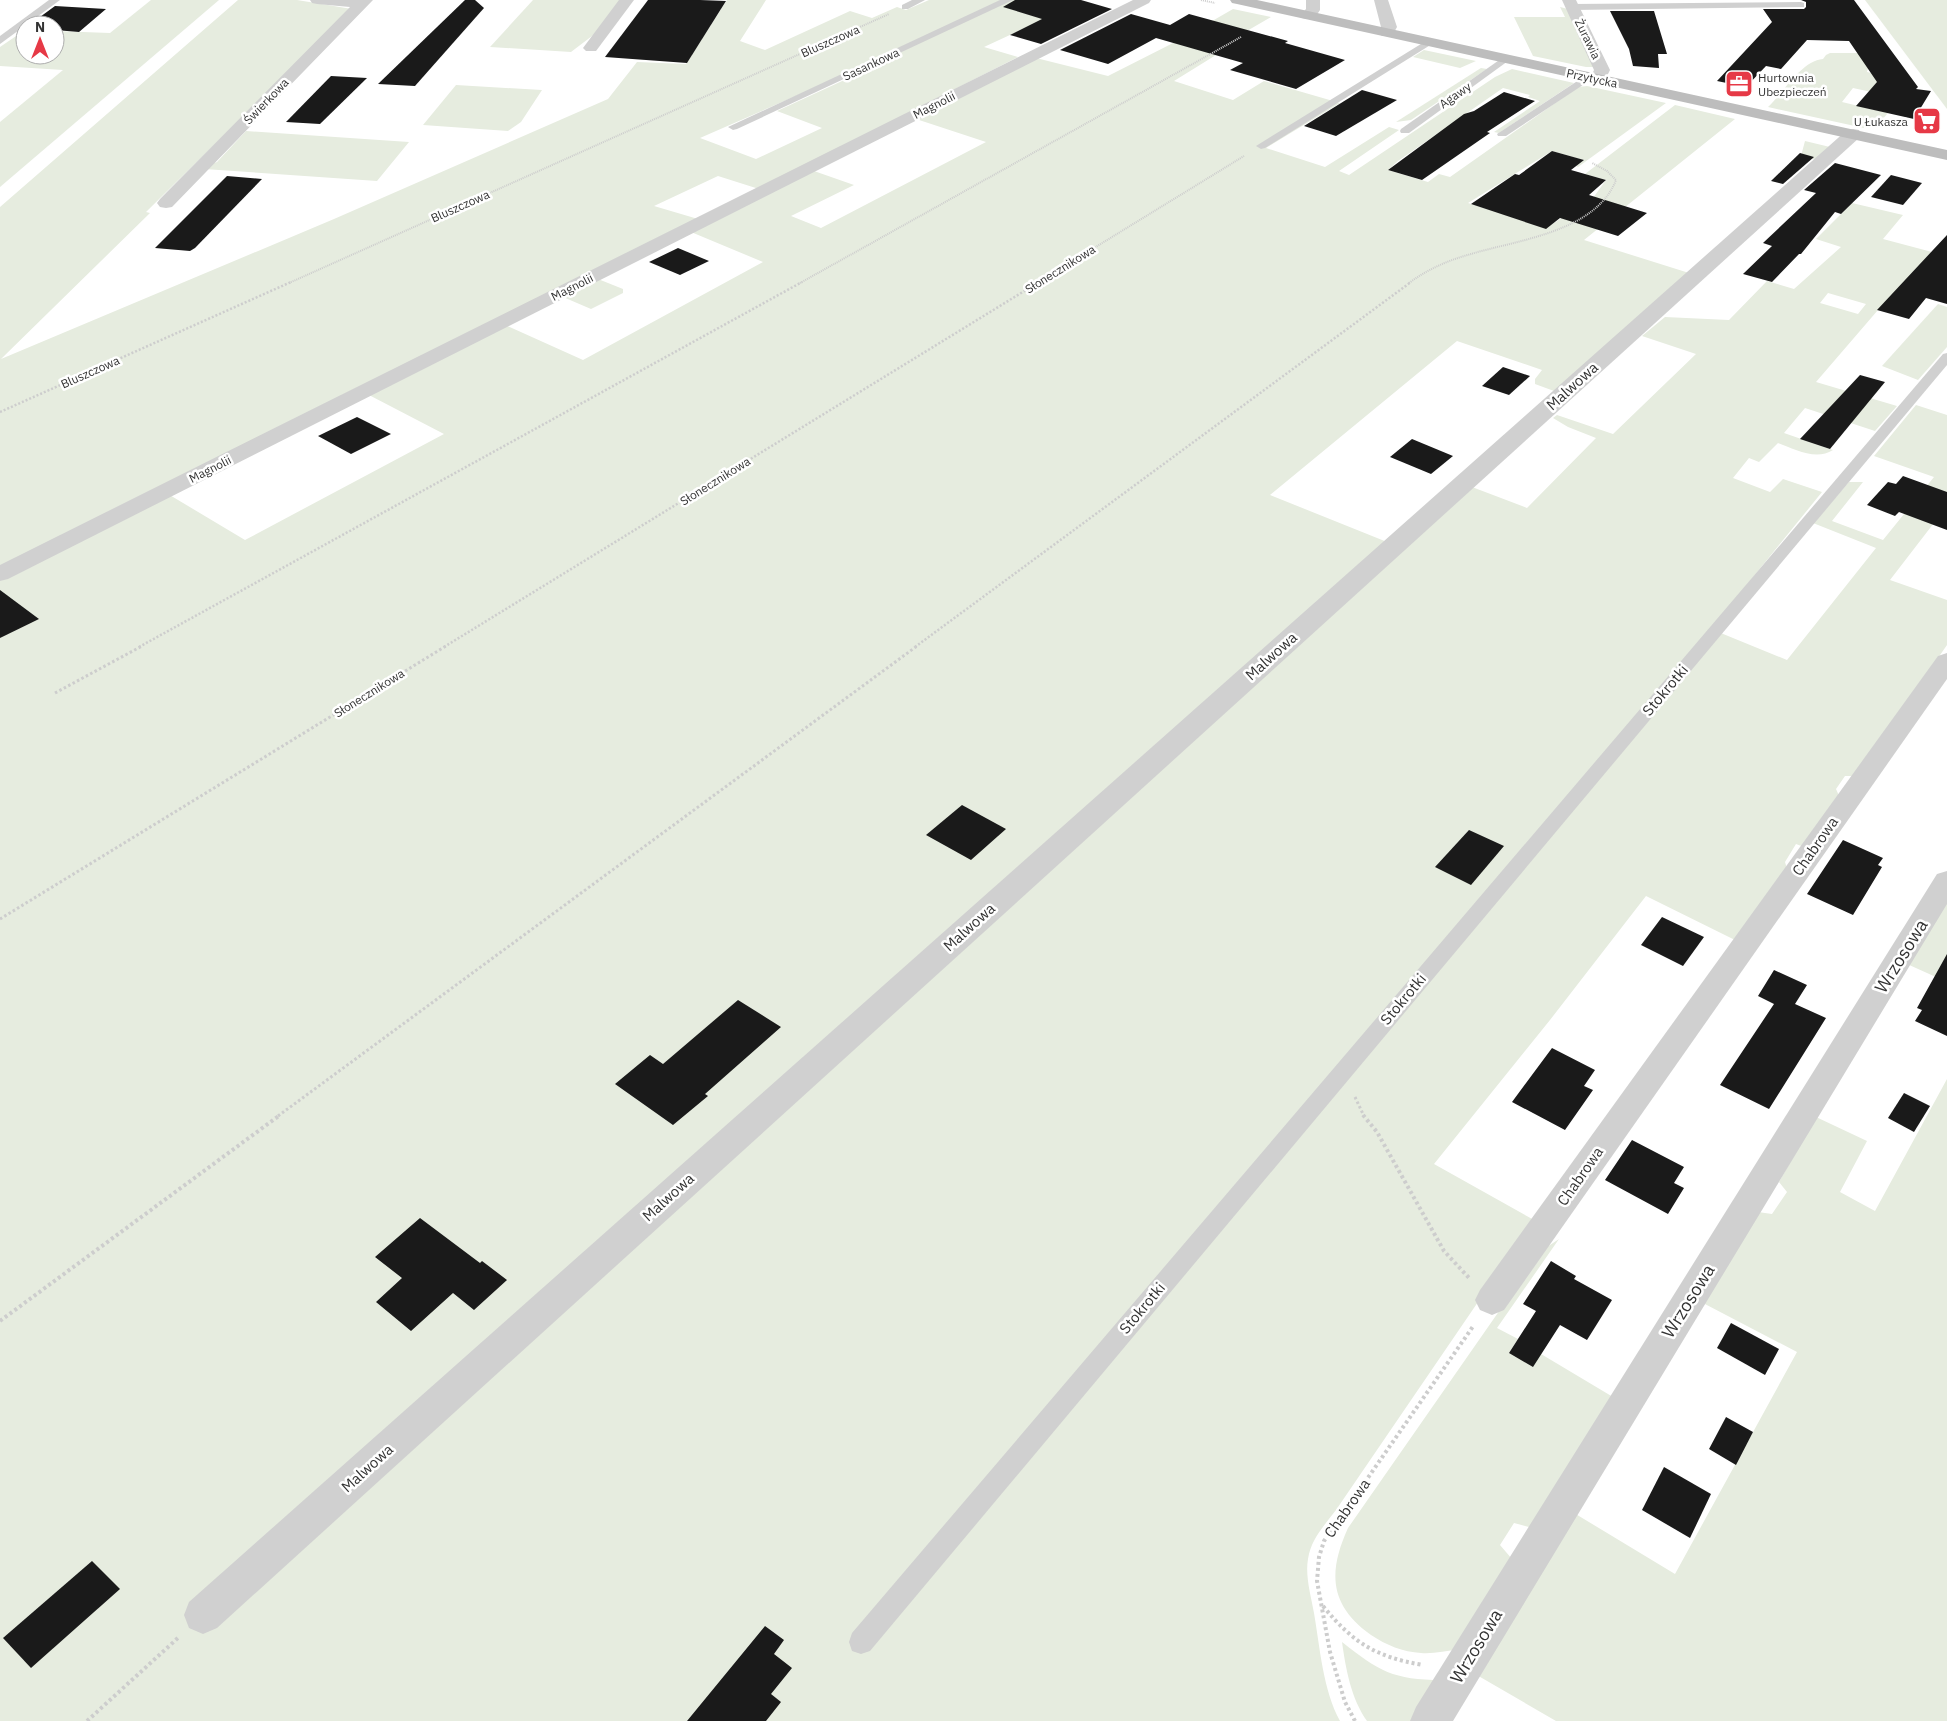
<svg xmlns="http://www.w3.org/2000/svg" width="1947" height="1721" font-family="'IBM Plex Sans',sans-serif">
<style>
.green{fill:#e6ecdf;fill-rule:evenodd}
.building{fill:#1a1a1a}
.lines{fill:none;stroke-linecap:round;stroke-linejoin:round}
.path-far3{stroke:#cdcdcd;stroke-width:2;stroke-dasharray:1 1;stroke-linecap:butt}
.path-far2{stroke:#cdcdcd;stroke-width:2.5;stroke-dasharray:2 2;stroke-linecap:butt}
.path-far1{stroke:#cdcdcd;stroke-width:3;stroke-dasharray:2.5 2.5;stroke-linecap:butt}
.path{stroke:#cdcdcd;stroke-width:4;stroke-dasharray:3 3;stroke-linecap:butt}
.lane{fill:#d0d0d0;fill-rule:evenodd}
.street{fill:#d0d0d0;fill-rule:evenodd}
.secondary{fill:#bdbdbd;fill-rule:evenodd}
.labels{text-anchor:middle;dominant-baseline:central;stroke-width:5;stroke-linejoin:round;paint-order:stroke}
.far-street-label{font-size:12px;fill:#333;stroke:#fff}
.far-poi-label{font-size:12px;fill:#333;stroke:#fff;text-anchor:start}
.street-label{font-size:15px;fill:#333;stroke:#fff}
.near-street-label{font-size:18px;fill:#333;stroke:#fff}
</style>
<rect width="100%" height="100%" fill="#fff"/>
<g class="green">
<path d="M151,0H219L0,187V122L63,70L0,66V47L25,30V55H55V31L110,33Z"/>
<path d="M238,0H297L352,9L146,212L150,213L1,359L334,219L608,99L637,62L686,64L727,0H766L740,41L765,50L850,11L872,18L897,7L906,10L929,0H1017L1004,7L1044,19L984,47L1018,57L759,189L718,176L654,206L698,219L0,570V207ZM846,74L853,76L777,111L822,128L756,159L700,138Z"/>
<path d="M533,0H620L596,33L571,52L490,47Z"/>
<path d="M1865,0H1947V109Z"/>
<path d="M1560,7L1568,9L1594,67H1586L1533,56L1514,17H1565Z"/>
<path d="M1233,9L1271,17L1209,53L1216,55L1174,81L1233,100L1264,81L1340,103L1266,148L1325,167L1389,127L1399,130L1339,171L1349,175L1495,77L1512,69L1574,83L1499,133L1494,132L1540,101L1528,97L1530,95L1503,88L1398,161L1388,170L1428,182L1439,174L1450,177L1578,87L1587,86L1666,103L1578,167L1576,166L1583,160L1552,151L1468,203L1546,228L1593,198L1606,180L1585,174L1675,105L1735,119L1584,240L1689,273L1554,391L1535,384V379L1542,370L1457,341L1270,495L1402,548L1472,487L1527,508L1596,438L1568,427L1553,418L1557,415L1613,434L1696,354L1642,336L1665,317L1729,320L1767,281L1794,289L1841,247L1816,239L1852,203L1903,215L1883,239L1932,252L1878,310L1816,382L1897,406L1875,431L1805,408L1784,433L1833,450C1816,461 1794,449 1778,443L1759,462L1749,458L1733,478L1770,492L1783,479L1822,492L1711,629L1787,660L1876,548L1813,523L1849,482H1863L1832,521L1883,540L1934,477L1874,456L1916,405L1947,415V506L1890,580L1947,600V645L1856,776H1845L1836,789L1840,798L1804,847L1796,844L1785,862L1788,872L1739,942L1646,896L1550,1020L1434,1164L1534,1220L1336,1510C1324,1526 1311,1539 1308,1559C1305,1576 1311,1596 1314,1613C1320,1648 1323,1690 1340,1721H0V578L168,494L245,540L444,434L367,394L505,325L583,360L763,262L691,232L814,171L854,185L791,216L821,228L986,142L916,119L1036,58L1108,76L1181,39ZM1828,293L1866,304L1858,314L1820,303Z"/>
<path d="M1424,50L1476,61L1460,68L1413,57Z"/>
<path d="M1830,53H1861L1868,68L1867,72L1906,81L1894,97L1853,88L1842,102L1888,113L1881,121L1867,124L1864,128L1768,107C1783,93 1802,60 1823,59L1826,55Z"/>
<path d="M1481,68L1487,69L1411,120L1396,122Z"/>
<path d="M456,85L542,90L521,122L508,131L423,125Z"/>
<path d="M246,131L409,142L377,181L204,169L209,165L217,162Z"/>
<path d="M1805,141L1830,147L1816,160L1801,156Z"/>
<path d="M598,279L623,289V293L591,309L563,297Z"/>
<path d="M1938,304L1947,307V347L1918,380L1882,366Z"/>
<path d="M1947,899V982L1907,964Z"/>
<path d="M1947,1079V1721H1556L1475,1674L1574,1513L1675,1574L1797,1352L1703,1303L1758,1212L1772,1214L1787,1192L1779,1182L1816,1117L1867,1141L1840,1192L1875,1211Z"/>
<path d="M1559,1239L1497,1328L1518,1339L1509,1353L1541,1354L1613,1397L1533,1528L1514,1523L1500,1545L1512,1559L1459,1649C1446,1651 1433,1654 1421,1653C1403,1652 1386,1645 1371,1635C1329,1605 1328,1572 1348,1528L1541,1251Z"/>
<path d="M1342,1642C1379,1671 1393,1680 1442,1680L1414,1721H1367C1351,1698 1346,1670 1342,1642Z"/>
</g>
<g class="building">
<path d="M465,0H475L484,8L415,86L378,84Z"/>
<path d="M648,0H700L726,1L687,63L605,57Z"/>
<path d="M1015,0H1081L1112,9L1041,44L1010,35L1042,19L1003,7Z"/>
<path d="M1756,0H1854L1918,87L1916,89L1931,91L1914,119L1856,106L1877,82L1849,41L1807,40L1781,69L1766,66L1746,87L1717,81L1772,22L1763,9H1804L1806,7V2L1801,0Z"/>
<path d="M55,6L106,9L79,32L55,30V25H29Z"/>
<path d="M1610,11H1654L1667,54H1658L1659,68L1633,66L1629,49Z"/>
<path d="M1131,14L1170,25L1189,14L1288,41L1285,43L1345,60L1296,89L1230,70L1243,63L1156,38L1108,64L1060,50Z"/>
<path d="M331,76L367,78L320,124L286,122Z"/>
<path d="M1362,90L1397,100L1336,136L1304,126Z"/>
<path d="M1504,92L1535,101L1487,132L1490,133L1422,180L1388,170L1464,114L1474,111Z"/>
<path d="M1552,151L1584,160L1571,170L1606,180L1589,195L1647,213L1618,236L1560,218L1546,229L1471,204L1515,174L1519,175Z"/>
<path d="M1800,153L1814,157L1783,184L1771,181Z"/>
<path d="M1835,163L1881,175L1841,214L1835,212L1801,254H1799L1772,282L1743,274L1772,246L1763,243L1816,193L1804,190Z"/>
<path d="M1891,175L1922,183L1903,205L1871,197Z"/>
<path d="M227,176L262,179L195,248L190,251L155,248Z"/>
<path d="M1947,235V304L1926,298L1909,319L1877,310Z"/>
<path d="M678,248L709,261L680,275L649,262Z"/>
<path d="M1503,367L1530,376L1509,395L1482,386Z"/>
<path d="M1860,375L1885,382L1830,449L1800,439Z"/>
<path d="M357,417L391,434L351,454L318,436Z"/>
<path d="M1412,439L1453,456L1431,474L1390,457Z"/>
<path d="M1903,476L1947,492V530L1899,512L1895,516L1867,505L1888,482L1896,484Z"/>
<path d="M0,590L39,619L0,638Z"/>
<path d="M962,805L1006,829L971,860L926,835Z"/>
<path d="M1469,830L1504,846L1471,885L1435,867Z"/>
<path d="M1843,840L1883,858L1878,865L1882,867L1853,915L1807,894Z"/>
<path d="M1662,917L1704,937L1683,966L1641,945Z"/>
<path d="M1947,954V1036L1915,1021L1922,1010L1917,1008Z"/>
<path d="M1774,970L1807,985L1795,1004L1826,1018L1769,1109L1720,1085L1774,1004L1758,996Z"/>
<path d="M738,1000L781,1027L705,1094L708,1096L673,1125L615,1084L650,1055L663,1064Z"/>
<path d="M1552,1048L1595,1070L1584,1086L1593,1090L1565,1130L1512,1102Z"/>
<path d="M1904,1093L1930,1106L1914,1132L1888,1118Z"/>
<path d="M1632,1140L1684,1167L1674,1183L1684,1188L1668,1214L1605,1180Z"/>
<path d="M420,1218L480,1263L482,1261L507,1280L474,1310L453,1293L411,1331L376,1302L402,1278L375,1257Z"/>
<path d="M1551,1261L1576,1276L1574,1279L1612,1300L1587,1340L1560,1325L1533,1367L1509,1353L1536,1311L1523,1304Z"/>
<path d="M1731,1323L1779,1349L1765,1375L1717,1348Z"/>
<path d="M1726,1417L1753,1432L1736,1465L1709,1449Z"/>
<path d="M1664,1467L1711,1494L1690,1538L1642,1510Z"/>
<path d="M92,1561L120,1589L31,1668L3,1638Z"/>
<path d="M765,1626L784,1640L774,1654L792,1668L771,1694L781,1702L766,1721H687Z"/>
</g>
<g class="lines">
<g class="path-far3">
<path d="M1201,0L1215,3"/>
<path d="M289,283L889,14"/>
<path d="M800,283L1241,37"/>
<path d="M1037,283L1244,156"/>
<path d="M1409,283C1428,269 1449,260 1471,254C1517,240 1596,232 1616,180L1607,171L1592,163"/>
</g>
<g class="path-far2">
<path d="M0,412L291,282"/>
<path d="M139,647L802,282"/>
<path d="M444,647L1039,282"/>
<path d="M915,647L1411,282"/>
</g>
<g class="path-far1">
<path d="M55,693L142,646"/>
<path d="M0,919L446,646"/>
<path d="M1355,1097L1364,1116"/>
<path d="M278,1116L917,646"/>
</g>
<g class="path">
<path d="M1363,1115L1377,1132L1444,1251L1470,1279"/>
<path d="M0,1321L280,1115"/>
<path d="M1323,1606C1353,1643 1376,1657 1423,1665"/>
<path d="M87,1721L179,1637"/>
<path d="M1355,1721L1345,1702L1330,1652L1317,1581L1319,1557L1324,1541L1474,1325"/>
</g>
<g class="lane">
<path d="M49,0H60L0,44V36Z"/>
<path d="M912,0H925L908,9H902V5Z"/>
<path d="M1000,0H1013L737,129L733,130L728,127Z"/>
<path d="M1801,2L1804,3V7L1572,10L1567,7L1572,4Z"/>
<path d="M1429,39L1432,40V44L1265,148L1261,149L1256,146Z"/>
<path d="M1505,56L1510,59L1508,61L1409,133H1401L1400,131L1401,129Z"/>
<path d="M1588,74L1592,75V79L1506,136H1498L1497,134Z"/>
<path d="M1947,353V365L870,1651L861,1654L852,1651L849,1642L852,1633L1943,354Z"/>
</g>
<g class="street">
<path d="M310,0H373L172,207L166,208L160,207L157,203L160,199L350,7L317,4L312,3Z"/>
<path d="M619,0H634L596,51H586L583,48Z"/>
<path d="M1133,0H1151L1149,3L8,579L0,581V565Z"/>
<path d="M1306,0H1320V10C1316,17 1310,20 1302,18L1300,15L1306,9Z"/>
<path d="M1374,0H1388L1397,27L1392,36H1382L1379,33L1381,27Z"/>
<path d="M1562,0H1576L1610,70L1604,82H1592L1590,79L1594,70Z"/>
<path d="M1853,129L1859,130L1861,134L1859,138L217,1628L203,1634L189,1628L184,1615L189,1602L1847,130Z"/>
<path d="M1947,653V679L1504,1310L1492,1315L1480,1310L1475,1300L1480,1290L1938,656Z"/>
<path d="M1947,871V904L1453,1721H1410L1416,1707L1937,874Z"/>
</g>
<path class="secondary" d="M1230,0H1257L1947,150V160L1237,4L1232,3Z"/>
</g>
<defs>
<symbol id="office-square" viewBox="-11 -11 22 22"><rect x="-9" y="-9" width="18" height="18" rx="4" fill="#e63946" stroke="#fff"/><path d="M-6-3h4V-5.5h4V-3h4V5H-6ZM-1-4.5V-3h2v-1.5ZM-6 0V1H6V0Z" fill="#fff"/></symbol>
<symbol id="supermarket-square" viewBox="-11 -11 22 22"><rect x="-9" y="-9" width="18" height="18" rx="4" fill="#e63946" stroke="#fff"/><path d="M-6-5.5h2.5l.6 2H6L4.5 2H-2.5L-4.4-4H-6ZM-1.5 3.2a1.3 1.3 0 1 0 .1 0ZM3 3.2a1.3 1.3 0 1 0 .1 0Z" fill="#fff"/></symbol>
</defs>
<g fill-rule="evenodd">
<use href="#office-square" x="1723" y="68" width="32" height="32"/>
<use href="#supermarket-square" x="1911" y="105" width="32" height="32"/>
</g>
<g class="labels">
<g class="far-street-label">
<text transform="translate(1588 39) rotate(64)">Żurawia</text>
<text transform="translate(830 41) rotate(-24)">Bluszczowa</text>
<text transform="translate(871 64) rotate(-25)">Sasankowa</text>
<text transform="translate(1592 78) rotate(12)">Przytycka</text>
<text transform="translate(1455 95) rotate(-35)">Agawy</text>
<text transform="translate(266 101) rotate(-46)">Świerkowa</text>
<text transform="translate(934 105) rotate(-27)">Magnolii</text>
<text transform="translate(460 206) rotate(-24)">Bluszczowa</text>
<text transform="translate(1060 269) rotate(-32)">Słonecznikowa</text>
<text transform="translate(572 287) rotate(-27)">Magnolii</text>
<text transform="translate(90 372) rotate(-24)">Bluszczowa</text>
<text transform="translate(210 469) rotate(-27)">Magnolii</text>
<text transform="translate(715 481) rotate(-32)">Słonecznikowa</text>
<text transform="translate(369 693) rotate(-32)">Słonecznikowa</text>
</g>
<g class="far-poi-label">
<text x="1758" y="77">Hurtownia<tspan x="1758" dy="14">Ubezpieczeń</tspan></text>
<text x="1908" y="121" text-anchor="end">U Łukasza</text>
</g>
<g class="street-label">
<text transform="translate(1572 386) rotate(-42)">Malwowa</text>
<text transform="translate(1271 656) rotate(-42)">Malwowa</text>
<text transform="translate(1665 690) rotate(-50)">Stokrotki</text>
<text transform="translate(1815 846) rotate(-55)">Chabrowa</text>
<text transform="translate(969 927) rotate(-42)">Malwowa</text>
<text transform="translate(1403 999) rotate(-50)">Stokrotki</text>
<text transform="translate(1580 1176) rotate(-55)">Chabrowa</text>
<text transform="translate(668 1197) rotate(-42)">Malwowa</text>
<text transform="translate(1142 1308) rotate(-50)">Stokrotki</text>
<text transform="translate(367 1468) rotate(-42)">Malwowa</text>
<text transform="translate(1347 1508) rotate(-55)">Chabrowa</text>
</g>
<g class="near-street-label">
<text transform="translate(1901 956) rotate(-58)">Wrzosowa</text>
<text transform="translate(1688 1301) rotate(-58)">Wrzosowa</text>
<text transform="translate(1476 1646) rotate(-59)">Wrzosowa</text>
</g>
</g>
<g transform="translate(40 40)"><circle r="24" fill="#ffffff" stroke="#adadad"/>
<path d="M0-4L9 19L0 12L-9 19Z" fill="#e63946"/>
<text y="-8" font-size="14" font-weight="bold" text-anchor="middle" fill="#333333">N</text>
</g>
</svg>
